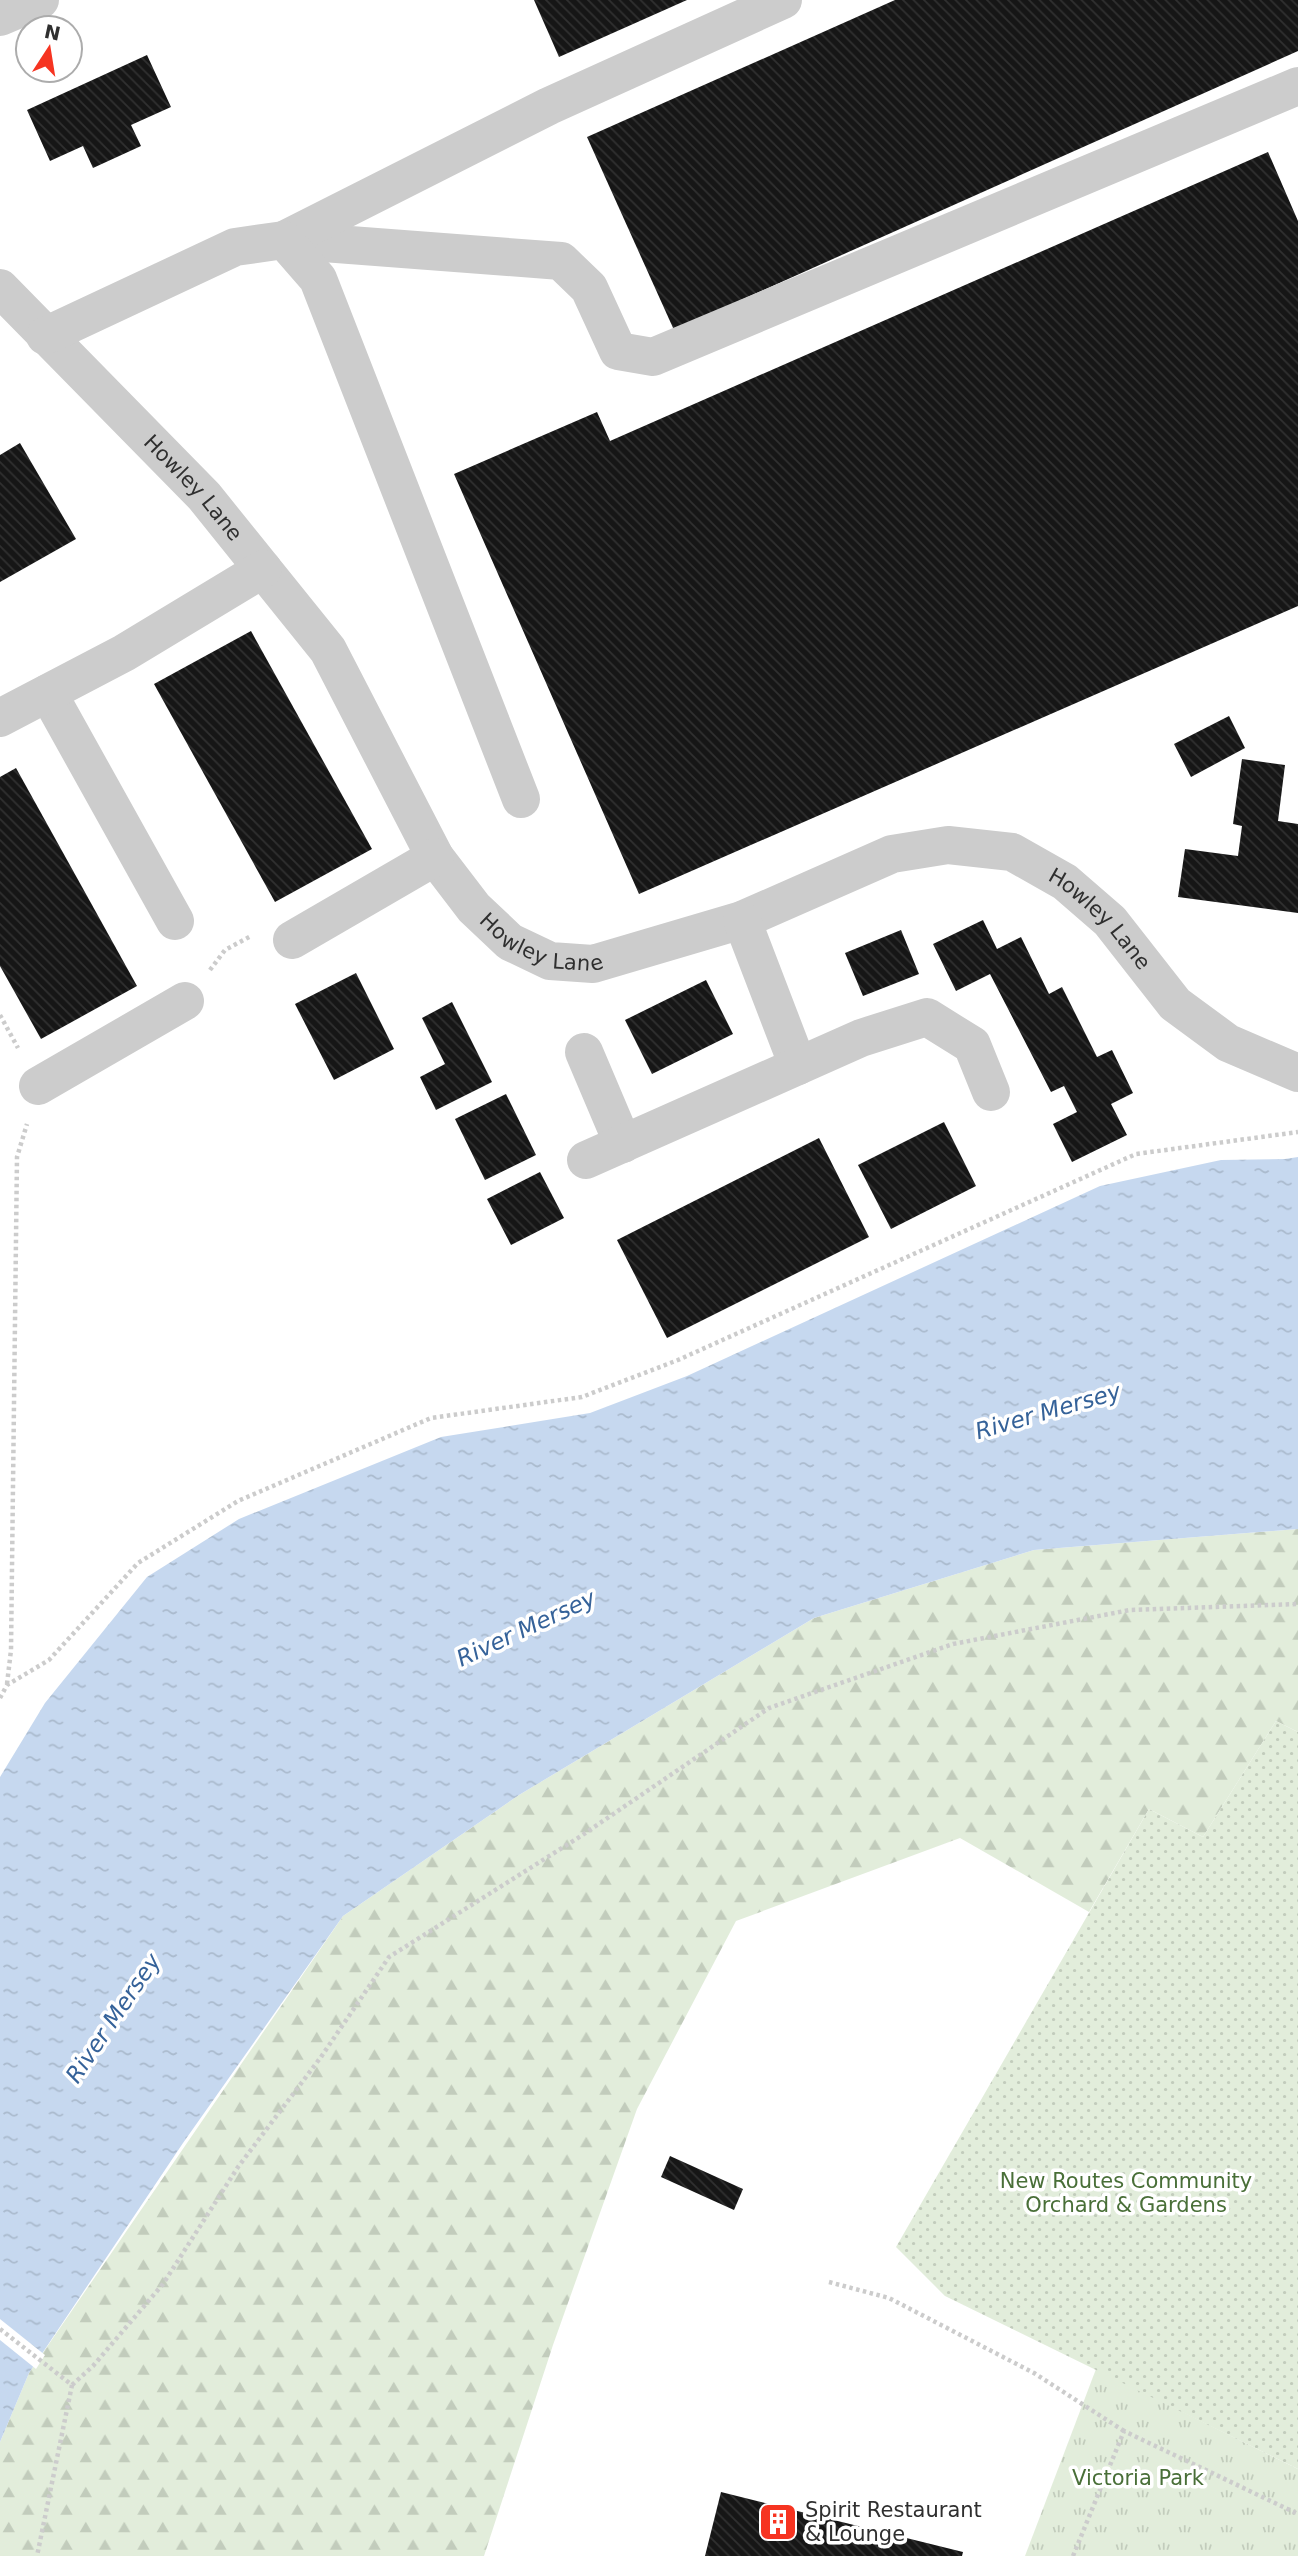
<svg xmlns="http://www.w3.org/2000/svg" width="1298" height="2556" font-family="'DejaVu Sans',sans-serif">
<style>
.forest{fill:url(#forest-firs)}
.park{fill:url(#park-tufts)}
.garden{fill:url(#garden-dots)}
.water{fill:url(#water-ripples)}
.pier{fill:#fff}
.building{fill:url(#building-back-hatch)}
.lines{fill:none;stroke-linecap:round;stroke-linejoin:round}
.path{stroke:#ccc;stroke-width:4.5;stroke-dasharray:3.5 3.5;stroke-linecap:butt}
.minor{stroke:#ccc;stroke-width:38}
.labels{text-anchor:middle;dominant-baseline:central;stroke-width:7;stroke-linejoin:round;paint-order:stroke}
.street-label{font-size:21px;fill:#2f2f2f;stroke:#fff}
.park-label{font-size:21px;fill:#496f38;stroke:#fff}
.poi-label{font-size:21px;fill:#2f2f2f;stroke:#fff;text-anchor:start}
.water-label{font-size:23px;font-style:italic;fill:#356299;stroke:#fff}
</style>
<defs>
<pattern id="forest-firs" width="22" height="20" patternUnits="userSpaceOnUse" patternTransform="scale(1.75)"><rect width="22" height="20" fill="#e2eddb"/><path d="M5 1l3.5 6h-7zM16 11l3.5 6h-7z" fill="#c2ccbc"/></pattern>
<pattern id="park-tufts" width="24" height="20" patternUnits="userSpaceOnUse" patternTransform="scale(1.75)"><rect width="24" height="20" fill="#e2eddb"/><path d="M3 7l-1-3M5 7V3M7 7l1-3M15 17l-1-3M17 17v-4M19 17l1-3" fill="none" stroke="#c2ccbc"/></pattern>
<pattern id="garden-dots" width="8" height="8" patternUnits="userSpaceOnUse" patternTransform="scale(1.75)"><rect width="8" height="8" fill="#e2eddb"/><path d="M2 2h.1M6 6h.1" fill="none" stroke="#c2ccbc" stroke-width="1.8" stroke-linecap="round"/></pattern>
<pattern id="water-ripples" width="26" height="14" patternUnits="userSpaceOnUse" patternTransform="scale(1.75)"><rect width="26" height="14" fill="#c6d8ef"/><path d="M2 4q2-2 4 0t4 0M15 11q2-2 4 0t4 0" fill="none" stroke="#aabacd"/></pattern>
<pattern id="building-back-hatch" width="6" height="6" patternUnits="userSpaceOnUse" patternTransform="scale(1.75)"><rect width="6" height="6" fill="#161616"/><path d="M-1 5l2 2M0 0l6 6M5-1l2 2" fill="none" stroke="#303030"/></pattern>
</defs>
<rect width="100%" height="100%" fill="#fff"/>
<path class="forest" d="M1298,1529V1732L1276,1721L1203,1837L1149,1809L1089,1912L960,1838L736,1921L637,2109L553,2345L484,2556H0V2442L29,2373L343,1916L519,1795L814,1618L1034,1550Z"/>
<path class="park" d="M1096,2369L1298,2469V2556H1025Z"/>
<path class="garden" d="M1276,1721L1298,1732V2469L945,2296L896,2247L1149,1809L1203,1837Z"/>
<path class="water" d="M1298,1157V1529L1034,1550L814,1618L519,1795L343,1916L183,2143L29,2373L0,2442V1777L45,1703L147,1577L239,1519L441,1437L590,1413L687,1376L1100,1186L1221,1160L1285,1159Z"/>
<path class="pier" d="M0,2319L45,2355L36,2369L0,2340Z"/>
<g class="building">
<path d="M534,0H687L559,57Z"/>
<path d="M895,0H1298V51L674,330L587,137Z"/>
<path d="M147,55L171,107L131,125L141,146L93,168L83,146L50,161L27,110Z"/>
<path d="M1268,152L1298,221V606L639,894L454,474L597,412L610,441Z"/>
<path d="M20,443L76,539L0,582V455Z"/>
<path d="M251,631L372,849L275,902L154,684Z"/>
<path d="M1229,716L1245,748L1191,777L1174,744Z"/>
<path d="M1242,759L1285,765L1278,821L1298,824V913L1178,897L1185,849L1238,856L1242,826L1233,824Z"/>
<path d="M16,768L137,986L41,1039L0,966V777Z"/>
<path d="M983,920L997,949L1021,937L1049,994L1062,987L1097,1057L1112,1050L1133,1093L1111,1104L1127,1135L1072,1162L1053,1124L1077,1112L1064,1086L1051,1092L990,974L956,991L933,944Z"/>
<path d="M901,930L919,974L863,996L845,953Z"/>
<path d="M356,973L394,1049L334,1080L295,1004Z"/>
<path d="M706,980L733,1034L652,1074L625,1020Z"/>
<path d="M452,1002L492,1082L436,1110L420,1077L445,1064L422,1018Z"/>
<path d="M506,1094L536,1155L485,1180L455,1119Z"/>
<path d="M944,1122L976,1186L891,1229L858,1165Z"/>
<path d="M819,1138L869,1237L667,1338L617,1240Z"/>
<path d="M540,1172L564,1218L511,1245L487,1199Z"/>
<path d="M670,2156L743,2189L734,2210L661,2177Z"/>
<path d="M721,2492L963,2552L962,2556H705Z"/>
</g>
<g class="lines">
<g class="path">
<path d="M210,970L225,950L251,936"/>
<path d="M0,1015L18,1048"/>
<path d="M7,1684L11,1650L17,1157L27,1124"/>
<path d="M0,1698L7,1685L49,1660L138,1563L238,1501L431,1418L582,1397L678,1360L1136,1154L1298,1132"/>
<path d="M829,2282L889,2298L1034,2373L1124,2431"/>
<path d="M0,2329L72,2385L37,2556"/>
<path d="M72,2385L93,2366L163,2284L238,2167L321,2057L389,1957L581,1836L769,1708L953,1644L1130,1610L1298,1604"/>
<path d="M1073,2556L1124,2431L1298,2514"/>
</g>
<g class="minor">
<path d="M0,17L40,0"/>
<path d="M284,240L561,261L589,288L618,351L653,357L1298,86"/>
<path d="M284,240L549,106L783,0"/>
<path id="s1" d="M0,288L204,496L328,650L435,857L474,908L510,942L550,961L593,964L742,920L892,854L948,845L1012,852L1065,882L1110,921L1175,1004L1228,1043L1298,1073"/>
<path d="M45,336L235,247L284,240L318,279L521,799"/>
<path d="M48,693L175,921"/>
<path d="M0,718L124,653L263,569"/>
<path d="M742,920L798,1066"/>
<path d="M292,940L435,857"/>
<path d="M584,1052L623,1144"/>
<path d="M38,1086L185,1001"/>
<path d="M586,1160L861,1038L927,1017L972,1045L991,1092"/>
</g>
</g>
<defs>
<symbol id="building-square" viewBox="-11 -11 22 22"><rect x="-9" y="-9" width="18" height="18" rx="4" fill="#f63421" stroke="#fff"/><path d="M-4-6H4V6H1V3H-1V6H-4ZM-2.5-4.3h1.7v1.8h-1.7ZM.8-4.3h1.7v1.8H.8ZM-2.5-1h1.7V.8h-1.7ZM.8-1h1.7V.8H.8Z" fill="#fff"/></symbol>
</defs>
<g fill-rule="evenodd">
<use href="#building-square" x="756" y="2500" width="44" height="44"/>
</g>
<g class="labels">
<g class="street-label">
<text stroke="none"><textPath href="#s1" startOffset="278">Howley Lane</textPath></text>
<text stroke="none"><textPath href="#s1" startOffset="1475">Howley Lane</textPath></text>
<text stroke="none"><textPath href="#s1" startOffset="866">Howley Lane</textPath></text>
</g>
<g class="park-label">
<text x="1126" y="2181">New Routes Community<tspan x="1126" dy="24">Orchard &amp; Gardens</tspan></text>
<text x="1138" y="2478">Victoria Park</text>
</g>
<g class="poi-label">
<text x="805" y="2510">Spirit Restaurant<tspan x="805" dy="24">&amp; Lounge</tspan></text>
</g>
<g class="water-label">
<text transform="translate(1048 1411) rotate(-16)">River Mersey</text>
<text transform="translate(526 1628) rotate(-25)">River Mersey</text>
<text transform="translate(113 2018) rotate(-56)">River Mersey</text>
</g>
</g>
<g transform="translate(49 49) rotate(12)"><circle r="33" fill="#ffffff" stroke="#acacac" stroke-width="2"/>
<path d="M0-5L12 26L0 18L-12 26Z" fill="#f63421"/>
<text y="-10" font-size="19" font-weight="bold" text-anchor="middle" fill="#2f2f2f">N</text>
</g>
</svg>
